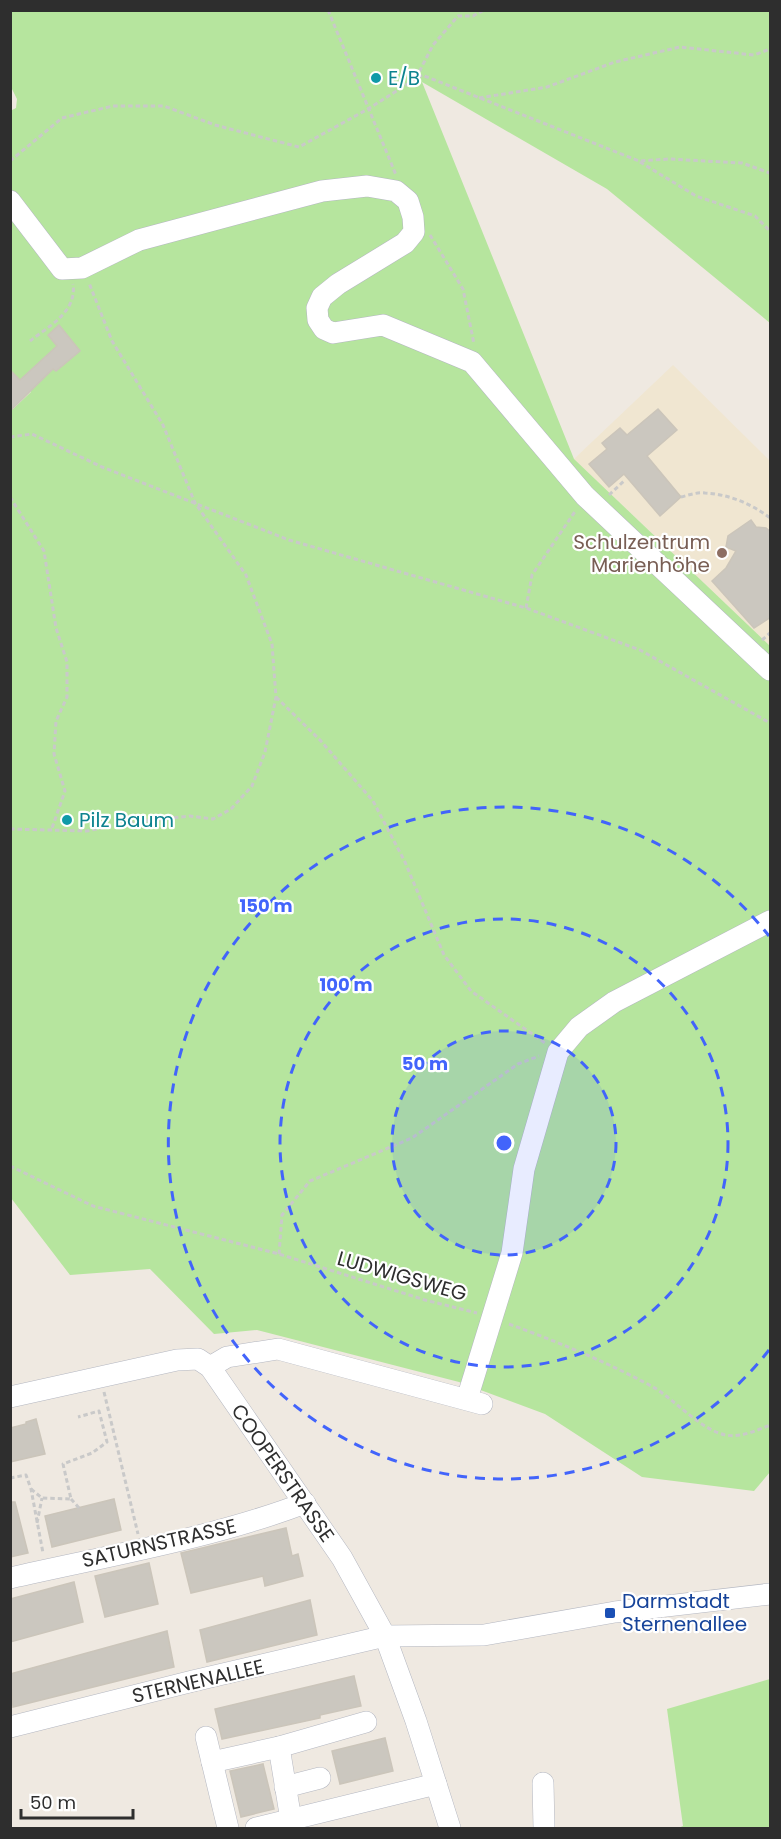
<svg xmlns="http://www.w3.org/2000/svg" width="781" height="1839" font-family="Poppins,sans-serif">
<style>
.education{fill:#f0e6d1}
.green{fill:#b6e59e}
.building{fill:#cbc7bf;stroke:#cbc5ba;stroke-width:1.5}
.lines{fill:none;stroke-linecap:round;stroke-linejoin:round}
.minor-casing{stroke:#b4b7c1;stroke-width:22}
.path{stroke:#c9c9c9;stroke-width:3;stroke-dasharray:4.5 3;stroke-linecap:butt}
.minor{stroke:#fff;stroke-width:21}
.ring{fill:none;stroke:#4264fb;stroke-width:3;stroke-dasharray:10 8}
.culture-dot{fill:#0f9aa8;stroke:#fff;stroke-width:2}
.education-dot{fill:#8d6e63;stroke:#fff;stroke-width:2}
.transit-dot{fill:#1a4fb4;stroke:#fff;stroke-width:2}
.labels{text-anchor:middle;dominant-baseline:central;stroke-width:4.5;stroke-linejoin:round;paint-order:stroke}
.culture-label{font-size:20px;fill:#0d838f;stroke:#fff;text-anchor:start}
.education-label{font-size:20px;fill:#785e54;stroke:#fff;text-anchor:end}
.street-label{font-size:20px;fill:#2e2e2e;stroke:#fff}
.transit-label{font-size:20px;fill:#164399;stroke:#fff;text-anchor:start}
.centre{fill:#4264fb;stroke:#fff;stroke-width:3}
.ring-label{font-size:18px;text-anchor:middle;font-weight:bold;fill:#4264fb;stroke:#fff;stroke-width:4.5;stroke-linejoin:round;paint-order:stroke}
</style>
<rect width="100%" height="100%" fill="#efe9e1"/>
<path class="education" d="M673,365L770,461V646L574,459Z"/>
<g class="green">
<path d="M11,11H770V323L607,189L422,82L574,459L770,646V1472L754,1491L642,1477L545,1414L459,1382L257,1330L214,1334L150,1269L70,1275L11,1198V407L13,409L31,392L29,390L53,369L56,371L80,351L59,326L48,335L63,353L21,381L14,374L11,377L10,111L16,108L17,99L11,87Z"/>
<path d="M770,1679V1828H678L683,1826L667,1709Z"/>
</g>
<g class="building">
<path d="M59,325L80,351L56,371L53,369L10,411V370L20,380L57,346L48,335Z"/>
<path d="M658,409L677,430L647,456L681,497L660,516L624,474L609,487L589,464L607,449L602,443L620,428L627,435Z"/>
<path d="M751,520L756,527L766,528L771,532V617L754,628L712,581L726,568L736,551L726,547L728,536Z"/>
<path d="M36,1419L45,1454L10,1462V1428L26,1424V1422Z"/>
<path d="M114,1499L121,1530L52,1547L45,1516Z"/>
<path d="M10,1502H15L28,1553L10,1557Z"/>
<path d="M286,1528L292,1556L298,1554L303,1576L265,1586L263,1576L191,1593L181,1553Z"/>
<path d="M149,1563L158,1604L105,1617L95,1576Z"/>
<path d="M74,1582L83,1622L10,1642V1599Z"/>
<path d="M310,1600L317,1635L207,1662L200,1630Z"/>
<path d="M167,1631L174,1667L13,1707L10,1674Z"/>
<path d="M354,1676L361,1706L320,1715V1718L222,1739L215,1709Z"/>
<path d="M385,1738L393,1771L340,1784L332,1751Z"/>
<path d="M263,1764L274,1809L241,1817L230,1771Z"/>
</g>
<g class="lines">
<defs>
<g id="minor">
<path d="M10,201L62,269L82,268L139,240L322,191L367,186L396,191L408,201L413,217L414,232L405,243L338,284L322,297L317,308L318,320L324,329L333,333L383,325L472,362L585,496L770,670"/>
<path d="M210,1367L227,1357L278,1349L482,1404"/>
<path d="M10,1397L177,1360L198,1359L210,1367L342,1558L385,1636L416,1721L450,1828"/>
<path d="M467,1399L512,1253L524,1169L558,1052L579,1027L614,1002L770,921"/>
<path d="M10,1578C107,1556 213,1538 305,1503"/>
<path d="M10,1727L193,1681L385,1636L484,1635L615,1612L770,1594"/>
<path d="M206,1737L228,1828"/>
<path d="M279,1747L291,1820"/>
<path d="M212,1762L279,1747L366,1722"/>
<path d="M543,1783L544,1828"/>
<path d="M285,1787L320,1778"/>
<path d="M256,1828L436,1784"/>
</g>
</defs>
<use href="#minor" class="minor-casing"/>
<g class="path">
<path d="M328,10L396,175"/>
<path d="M416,78L433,45L458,16H473L484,10"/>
<path d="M479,98L547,87L615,62L680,47L754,55L770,49"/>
<path d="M10,161L62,118L113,106H164L215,125L299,147L368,109L422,75L639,161L669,159L742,163L770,173"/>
<path d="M640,162L696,196L755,216L770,231"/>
<path d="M430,235L463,289L474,344"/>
<path d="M30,341C49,326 77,312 73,284"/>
<path d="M10,437L32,434L102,467L289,540L526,608L640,650L770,723"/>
<path d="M609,495L624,481"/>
<path d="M10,497L44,551L56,628L67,662V697L56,721L54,754L65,791L51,831"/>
<path d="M681,497C689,495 697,492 705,493C728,494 752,504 770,518"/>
<path d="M526,608L532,575L576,510"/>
<path d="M762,640L770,633"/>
<path d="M276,697L320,740L373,801L405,862L444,955L471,991L545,1043"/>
<path d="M10,829L87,831L126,823L190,816L213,819L231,809L252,786L265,752L276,697L272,644L246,575L195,503L163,425L112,341L89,283"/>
<path d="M10,1166L93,1206L279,1254L425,1300L477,1313"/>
<path d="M279,1254L282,1215L310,1181L412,1138L518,1064L539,1056"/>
<path d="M509,1324C558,1342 607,1362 653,1387C674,1399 702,1431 726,1435C740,1438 758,1430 770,1425"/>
<path d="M104,1392L138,1534"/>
<path d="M10,1478L26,1475L31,1489L43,1553"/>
<path d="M31,1489L42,1498L71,1499L63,1464L92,1453L107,1442L99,1411L78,1417"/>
<path d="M71,1499L79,1508"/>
<path d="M37,1523L42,1498"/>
</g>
<use href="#minor" class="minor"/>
</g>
<circle cx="504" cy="1143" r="112" fill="#4264fb" fill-opacity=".12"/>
<g class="ring">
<circle cx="504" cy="1143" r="112"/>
<circle cx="504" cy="1143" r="224"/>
<path d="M769 1350A336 336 0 1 1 769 936"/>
</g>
<g class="culture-dot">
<circle cx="376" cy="78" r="6"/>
<circle cx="67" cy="820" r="6"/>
</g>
<circle class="education-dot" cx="722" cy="553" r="6"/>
<rect class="transit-dot" x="604" y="1607" width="12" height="12" rx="3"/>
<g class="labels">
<g class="culture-label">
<text x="388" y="78">E/B</text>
<text x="79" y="820">Pilz Baum</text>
</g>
<g class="education-label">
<text x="710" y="542">Schulzentrum<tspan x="710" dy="23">Marienhöhe</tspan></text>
</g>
<g class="street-label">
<text transform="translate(402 1276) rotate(16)">LUDWIGSWEG</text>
<text transform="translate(283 1473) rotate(55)">COOPERSTRASSE</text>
<text transform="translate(159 1543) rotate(-13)">SATURNSTRASSE</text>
<text transform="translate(198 1681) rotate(-13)">STERNENALLEE</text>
</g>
<g class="transit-label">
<text x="622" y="1601">Darmstadt<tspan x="622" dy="23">Sternenallee</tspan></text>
</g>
</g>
<circle cx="504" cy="1143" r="9" class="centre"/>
<g class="ring-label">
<text x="266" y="912">150 m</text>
<text x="346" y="991">100 m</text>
<text x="425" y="1070">50 m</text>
</g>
<rect width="781" height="1839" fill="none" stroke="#2e2e2e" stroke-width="24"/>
<path d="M21 1809v9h112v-9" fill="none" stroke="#2e2e2e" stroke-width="3"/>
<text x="30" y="1809" font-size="18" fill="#2e2e2e" stroke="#ffffff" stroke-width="4.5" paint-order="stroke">50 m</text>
</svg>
